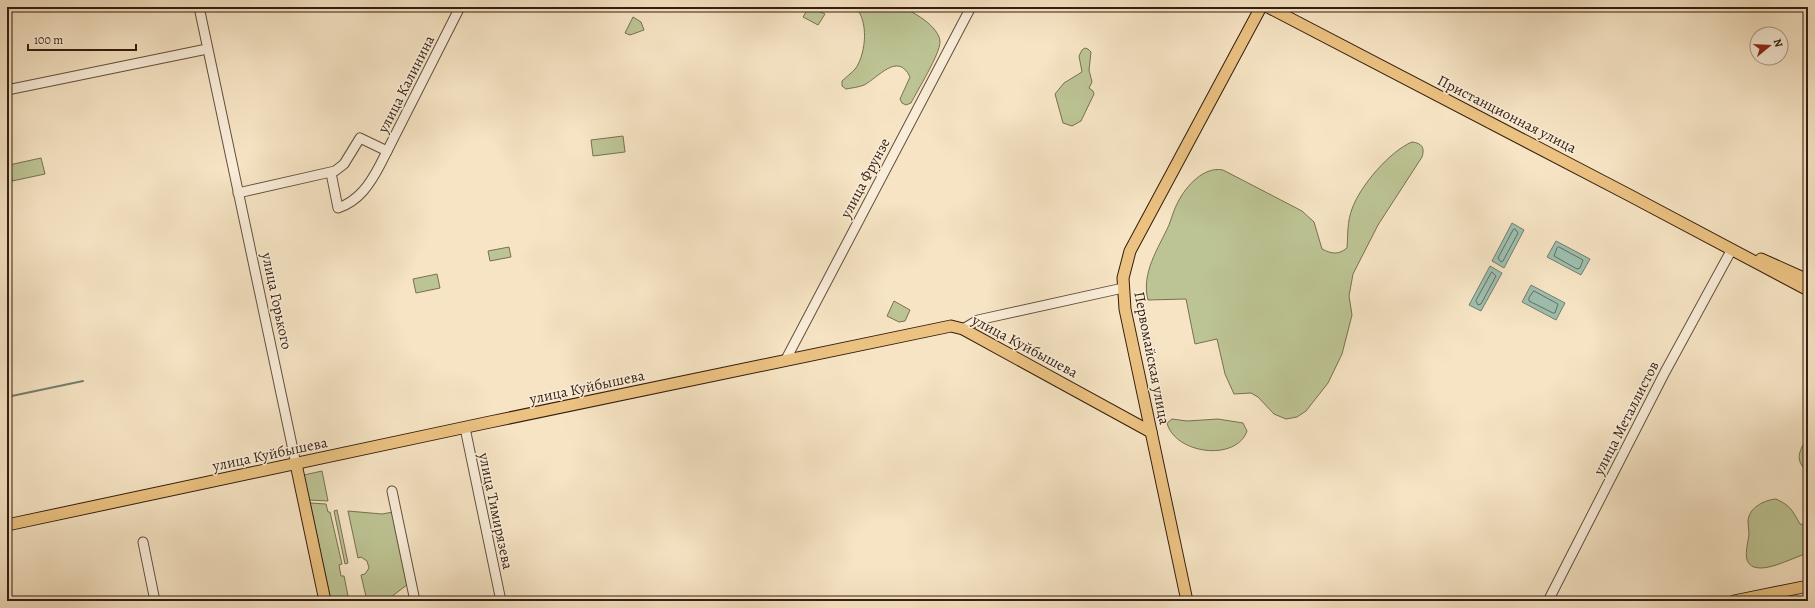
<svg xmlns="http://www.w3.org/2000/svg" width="1815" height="608" font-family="Alegreya,serif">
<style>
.green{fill:#bdc494;stroke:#787051}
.water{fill:#9dbfb0;stroke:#737e6f}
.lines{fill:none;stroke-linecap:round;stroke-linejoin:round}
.shore{stroke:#686e5f;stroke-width:1}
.stream{stroke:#737e6f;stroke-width:2}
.minor-casing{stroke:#644f3c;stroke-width:11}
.major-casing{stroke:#341d0e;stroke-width:13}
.minor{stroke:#f9edd9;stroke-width:9}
.major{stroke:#ebc282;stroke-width:11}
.labels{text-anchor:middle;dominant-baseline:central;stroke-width:3;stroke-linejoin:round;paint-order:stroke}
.street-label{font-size:15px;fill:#341d0e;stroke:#f9edd9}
</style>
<rect width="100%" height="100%" fill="#f6e4c4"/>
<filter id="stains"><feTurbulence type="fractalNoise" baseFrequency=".005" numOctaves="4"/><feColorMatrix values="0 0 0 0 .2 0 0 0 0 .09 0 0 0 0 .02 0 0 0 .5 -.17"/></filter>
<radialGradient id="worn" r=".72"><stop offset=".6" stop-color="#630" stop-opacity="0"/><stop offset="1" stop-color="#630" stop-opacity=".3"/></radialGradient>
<g class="green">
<path d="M809,7L825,14L818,25L803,17Z"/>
<path d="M855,7C868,7 884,5 898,7C911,9 940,27 940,42C940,54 917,91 911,103L906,105L902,103L900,99L910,77C898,51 878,78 864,85C859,87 852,88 846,89L842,86V81C846,77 852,73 856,68C866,53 869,20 855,7Z"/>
<path d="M633,17L641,22L644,30L630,35L625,33Z"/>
<path d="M1085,48L1088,49L1091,52L1089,70L1092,82L1089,88L1093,91L1094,94L1081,121L1072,126L1063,123L1055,94L1064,83L1082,72L1079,56L1082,50Z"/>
<path d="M623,136L625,152L593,156L591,140Z"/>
<path d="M1412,142C1422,143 1425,148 1422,157L1378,225L1353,274L1349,296L1352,315L1342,354L1328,383L1306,411L1297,417L1286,419L1274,414L1258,397L1251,393L1234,394L1225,374L1217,339L1195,344L1186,299L1148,300C1141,273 1158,249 1169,225C1172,217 1174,209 1178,202C1186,186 1204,166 1223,170L1302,211L1314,222L1322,249C1332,254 1338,255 1347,248C1348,235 1347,222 1352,209C1360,186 1390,151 1412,142Z"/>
<path d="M41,158L45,174L12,181L9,165Z"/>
<path d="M509,247L511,257L490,261L488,251Z"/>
<path d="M437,274L440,288L416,293L413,279Z"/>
<path d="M894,301L910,310L905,321L899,322L887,316Z"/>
<path d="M1172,419L1187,421L1218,419L1243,423L1247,431C1236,462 1175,454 1167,423Z"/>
<path d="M1808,435V473C1793,458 1800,452 1808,435Z"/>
<path d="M322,471L328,501L309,500L304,475Z"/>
<path d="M1776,499C1791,506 1792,510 1800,524L1808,526V553C1795,557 1774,568 1761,568C1739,568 1748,546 1749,534C1749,530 1748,526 1748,522C1748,508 1764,500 1776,499Z"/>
<path d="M310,503L326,504L328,512H330L342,564L339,565L341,576H344L349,601H331Z"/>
<path d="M337,510L348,563L345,564L334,511Z"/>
<path d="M348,511L382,514L393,512L408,584L386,601H367L361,575L365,574L369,568L367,561L361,557L358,558Z"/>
</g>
<g class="water">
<path d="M1512,223L1524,230L1504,268L1492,261Z"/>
<path d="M1556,241L1590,259L1581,275L1547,257Z"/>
<path d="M1490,266L1502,273L1481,311L1469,305Z"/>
<path d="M1531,285L1565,303L1556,320L1522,302Z"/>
</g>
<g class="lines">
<g class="shore">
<path d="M1515,229L1518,233L1503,261L1501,262L1498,258L1513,230Z"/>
<path d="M1559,247L1583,260L1580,268L1577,269L1554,256L1557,248Z"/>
<path d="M1492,272L1496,276L1481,304L1478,305L1476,301Z"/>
<path d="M1534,291L1558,304L1555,313H1553L1529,301V298Z"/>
</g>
<path class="stream" d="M7,397L83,381"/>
<defs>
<g id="minor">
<path d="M199,7L296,464"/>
<path d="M7,90L207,49"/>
<path d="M331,173L338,208C359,201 370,184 380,165L460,7"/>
<path d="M238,193L335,171L344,164L360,138L387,151"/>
<path d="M963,329L978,320L1123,288"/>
<path d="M785,361L971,7"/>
<path d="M465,428L501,601"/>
<path d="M392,491L415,601"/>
<path d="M143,542L155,601"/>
<path d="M1548,601L1665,372L1732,249"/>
</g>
<g id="major">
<path d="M1268,7L1629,195L1808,290"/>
<path d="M1761,259L1808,280"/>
<path d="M296,464L325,601"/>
<path d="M7,525L490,422L951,326L963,329L1151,432"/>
<path d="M1187,601L1125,309L1123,278L1130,251L1261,7"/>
<path d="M1734,601L1808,586"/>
</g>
</defs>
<use href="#minor" class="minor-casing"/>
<use href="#major" class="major-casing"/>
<use href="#minor" class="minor"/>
<use href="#major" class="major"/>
</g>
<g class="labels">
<g class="street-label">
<text transform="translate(406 84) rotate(-63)">улица Калинина</text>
<text transform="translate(1507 114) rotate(27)">Пристанционная улица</text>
<text transform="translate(865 178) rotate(-62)">улица Фрунзе</text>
<text transform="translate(277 301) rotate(78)">улица Горького</text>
<text transform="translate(1025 346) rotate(28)">улица Куйбышева</text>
<text transform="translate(1152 358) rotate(79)">Первомайская улица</text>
<text transform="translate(587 387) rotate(-12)">улица Куйбышева</text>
<text transform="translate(1626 418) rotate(-63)">улица Металлистов</text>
<text transform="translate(270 454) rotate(-12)">улица Куйбышева</text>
<text transform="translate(496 511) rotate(78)">улица Тимирязева</text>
</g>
</g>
<rect width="1815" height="608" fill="none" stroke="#f6e4c4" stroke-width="24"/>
<rect x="8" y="8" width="1799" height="592" fill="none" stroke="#341d0e" stroke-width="2"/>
<rect x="12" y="12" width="1791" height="584" fill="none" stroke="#341d0e"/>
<g transform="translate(1769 46) rotate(72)"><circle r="19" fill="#f9edd9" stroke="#aa9a88"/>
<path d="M0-3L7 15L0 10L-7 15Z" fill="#8f2418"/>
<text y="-6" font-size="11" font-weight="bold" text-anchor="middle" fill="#341d0e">N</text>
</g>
<path d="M28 44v6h108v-6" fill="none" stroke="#341d0e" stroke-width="2"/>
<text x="34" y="44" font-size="12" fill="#341d0e" stroke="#f9edd9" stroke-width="3" paint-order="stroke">100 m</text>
<rect width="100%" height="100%" filter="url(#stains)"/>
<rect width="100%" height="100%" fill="url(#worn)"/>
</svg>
